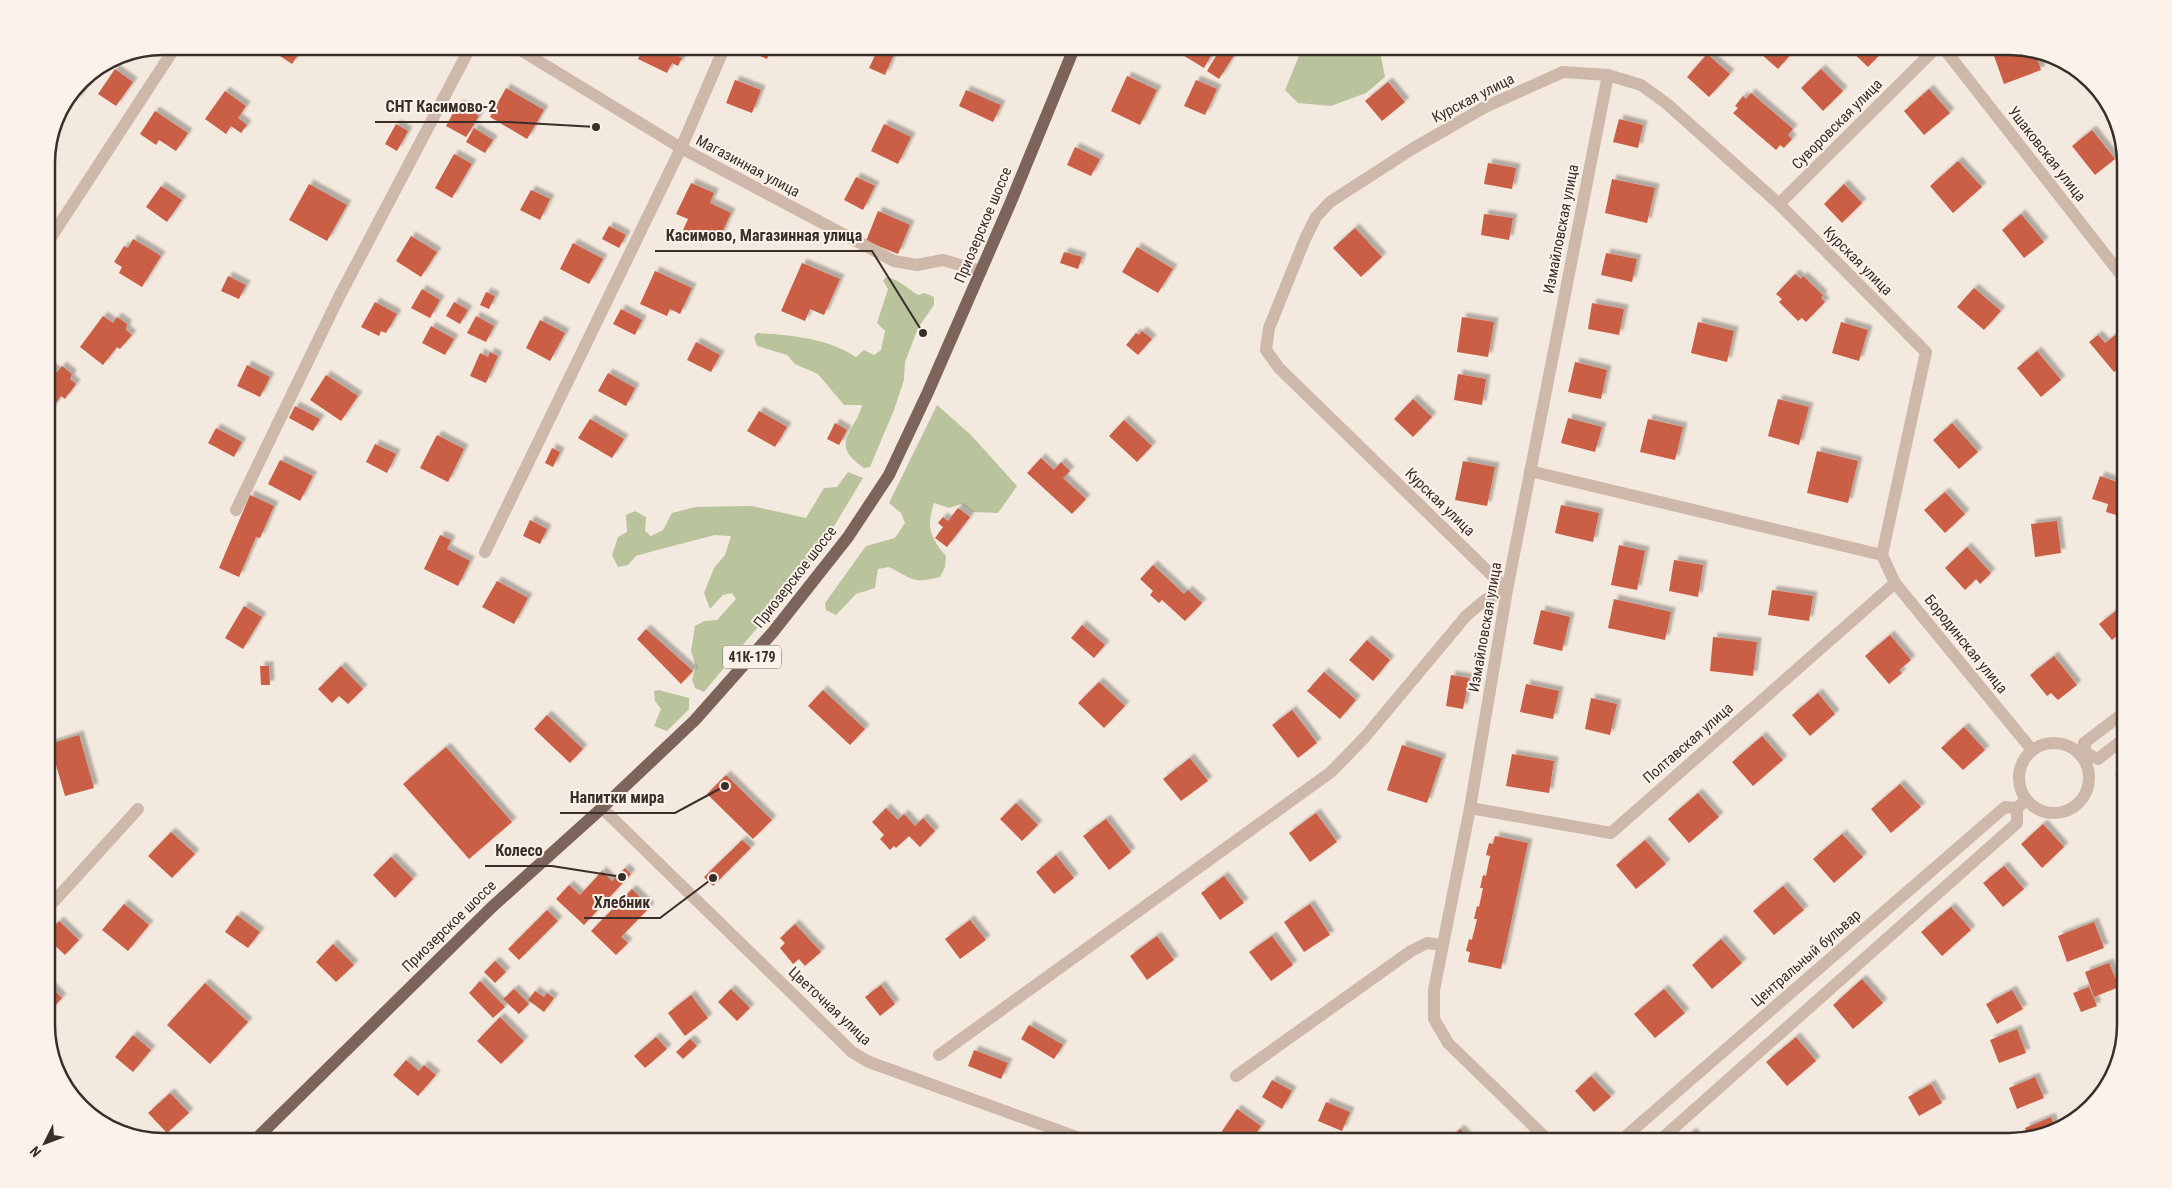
<svg xmlns="http://www.w3.org/2000/svg" width="2172" height="1188" font-family="'Roboto Condensed',sans-serif">
<style>
.green{fill:#b9c49d}
.building{fill:#cb5e45;filter:url(#shadow)}
.lines{fill:none;stroke-linecap:round;stroke-linejoin:round}
.minor{stroke:#cdb8a9;stroke-width:12}
.primary{stroke:#7c645a;stroke-width:12}
.labels{text-anchor:middle;dominant-baseline:central;stroke-width:4;stroke-linejoin:round;paint-order:stroke}
.shield{fill:#fbf3eb;stroke:#746963;stroke-width:1}
.shield-label{font-size:14px;font-weight:bold;fill:#3a2e29}
.street-label{font-size:15px;fill:#3a2e29;stroke:#fbf3eb}
.rim{fill:none;stroke:#3a2e29;stroke-width:2.5}
.leader{fill:none;stroke:#3a2e29;stroke-width:2}
.callout-dot{fill:#3a2e29;stroke:#fbf3eb;stroke-width:2}
.callout-label{font-size:16px;text-anchor:middle;font-weight:bold;fill:#3a2e29;stroke:#fbf3eb;stroke-width:4;stroke-linejoin:round;paint-order:stroke}
</style>
<defs>
<filter id="shadow"><feDropShadow dx="4.5" dy="-4.5" stdDeviation="1" flood-color="#0004"/></filter>
</defs>
<rect width="100%" height="100%" fill="#f4e9de"/>
<g class="green">
<path d="M1303,46H1374L1380,52L1385,77L1366,93L1331,106L1298,103L1285,90Z"/>
<path d="M886,277C897,278 908,289 918,295L925,293L934,297V305L918,328L905,362L904,380L894,410L870,467L864,468C828,444 855,433 862,405H844L818,374L795,364L787,355L757,346L754,337L757,333C790,335 827,338 856,357L864,350L874,355L881,350L885,331L877,323L888,289L883,281Z"/>
<path d="M937,405L971,435L1017,486L998,513L973,512L961,504L949,508L934,503C926,527 930,537 946,556L945,567L940,577C912,584 913,579 889,567L878,569L875,588L856,594L836,615L826,610L825,603L866,546L895,538L905,523L901,513L889,503Z"/>
<path d="M848,472L863,478L815,558L704,692L695,688L692,679L696,667L691,651L695,626L704,621L717,620L736,599L732,593L723,595L710,609L704,593L714,568L725,555L731,536L715,535L657,550L636,556L628,565L618,567L612,555L618,537L627,532L626,515L635,511L646,517L645,531L651,536L663,530L672,513L695,507L752,506L806,518L824,488L837,487Z"/>
<path d="M659,690L689,698V709L667,731L654,726L661,709L655,701L654,691Z"/>
</g>
<g class="building">
<path d="M265,46H304L292,64Z"/>
<path d="M408,46H422L418,52Z"/>
<path d="M567,46H578L575,51Z"/>
<path d="M644,46H676L672,53L682,58L678,66L672,63L667,73L638,59Z"/>
<path d="M746,46H772L767,59L744,49Z"/>
<path d="M1179,46H1203L1213,52L1204,68L1176,51Z"/>
<path d="M1222,46L1236,52L1219,79L1207,71Z"/>
<path d="M1752,46H1798L1778,69Z"/>
<path d="M1846,46H1888L1868,67Z"/>
<path d="M2011,47L2035,52L2041,70L2004,84L1993,53Z"/>
<path d="M878,49L893,56L885,75L869,68Z"/>
<path d="M1707,54L1730,74L1709,97L1687,77Z"/>
<path d="M115,69L133,82L116,106L98,94Z"/>
<path d="M1821,69L1843,91L1823,111L1801,88Z"/>
<path d="M96,70L98,71L76,101L70,96L81,80Z"/>
<path d="M1127,76L1157,90L1140,125L1111,111Z"/>
<path d="M735,80L761,90L752,113L726,103Z"/>
<path d="M1196,80L1217,89L1205,115L1184,106Z"/>
<path d="M1388,82L1405,102L1382,121L1365,101Z"/>
<path d="M506,88L544,110L527,139L490,117Z"/>
<path d="M1929,89L1950,113L1924,135L1904,111Z"/>
<path d="M966,90L1001,105L993,122L959,106Z"/>
<path d="M225,91L246,106L238,118L247,125L241,133L231,126L226,134L205,119Z"/>
<path d="M1751,93L1793,129L1788,135L1792,139L1784,148L1780,145L1776,150L1733,113L1738,108L1735,106L1743,96L1746,99Z"/>
<path d="M458,104L479,116L466,137L446,126Z"/>
<path d="M155,111L188,133L176,151L159,140L156,145L140,134Z"/>
<path d="M1619,119L1643,125L1638,148L1613,142Z"/>
<path d="M396,124L408,131L397,151L385,144Z"/>
<path d="M884,124L911,137L898,164L871,151Z"/>
<path d="M474,128L493,140L485,153L466,142Z"/>
<path d="M2092,130L2115,159L2095,175L2072,146Z"/>
<path d="M1075,147L1100,159L1091,176L1067,165Z"/>
<path d="M454,154L472,164L452,198L435,188Z"/>
<path d="M1958,161L1982,187L1953,213L1930,186Z"/>
<path d="M1488,163L1516,168L1512,189L1484,184Z"/>
<path d="M856,177L875,186L863,210L844,200Z"/>
<path d="M1612,179L1655,188L1647,223L1605,213Z"/>
<path d="M691,183L714,193L710,203L731,213L720,237L709,232L705,240L683,230L688,219L676,214Z"/>
<path d="M309,184L347,205L327,241L289,220Z"/>
<path d="M1844,184L1862,203L1842,223L1824,204Z"/>
<path d="M161,186L182,200L167,222L146,207Z"/>
<path d="M531,190L550,199L540,220L520,210Z"/>
<path d="M878,211L910,225L898,254L866,241Z"/>
<path d="M1484,214L1513,218L1509,240L1481,235Z"/>
<path d="M2021,214L2044,242L2024,258L2002,230Z"/>
<path d="M609,226L626,235L619,248L602,239Z"/>
<path d="M1355,228L1382,257L1361,277L1333,248Z"/>
<path d="M411,236L437,252L421,277L396,261Z"/>
<path d="M133,239L161,256L142,287L119,273L122,267L114,262L124,246L128,248Z"/>
<path d="M573,243L603,259L589,284L560,269Z"/>
<path d="M1137,247L1173,269L1158,293L1122,272Z"/>
<path d="M1064,252L1082,257L1078,269L1060,263Z"/>
<path d="M1606,253L1637,259L1632,282L1601,275Z"/>
<path d="M802,263L840,279L824,315L810,309L805,321L781,311Z"/>
<path d="M655,271L692,288L680,314L670,309L667,316L640,304Z"/>
<path d="M1795,274L1801,279L1803,276L1823,295L1821,298L1825,302L1806,322L1802,318L1798,321L1779,302L1782,299L1776,294Z"/>
<path d="M228,276L246,285L239,299L221,291Z"/>
<path d="M1974,288L2001,311L1984,330L1957,307Z"/>
<path d="M422,289L440,300L430,318L411,308Z"/>
<path d="M486,292L495,296L489,309L480,305Z"/>
<path d="M375,302L397,314L386,333L381,331L379,336L361,327Z"/>
<path d="M454,302L468,310L460,324L446,316Z"/>
<path d="M1592,303L1624,309L1619,335L1588,329Z"/>
<path d="M621,309L642,320L635,335L613,324Z"/>
<path d="M103,316L113,323L117,317L127,324L126,330L132,335L120,349L117,347L103,365L80,347Z"/>
<path d="M476,316L494,326L486,342L467,333Z"/>
<path d="M1462,317L1494,322L1488,357L1457,352Z"/>
<path d="M540,320L565,333L550,361L526,348Z"/>
<path d="M1698,322L1734,331L1727,362L1691,353Z"/>
<path d="M1841,322L1868,330L1859,361L1832,353Z"/>
<path d="M431,326L454,339L445,355L422,343Z"/>
<path d="M1142,331L1152,339L1138,355L1126,345L1136,333L1139,335Z"/>
<path d="M2118,333L2126,342V363L2114,372L2089,342L2098,335L2105,343Z"/>
<path d="M696,342L720,355L711,372L687,360Z"/>
<path d="M2037,351L2061,380L2041,397L2017,368Z"/>
<path d="M490,352L498,356L486,383L470,376L480,353L488,357Z"/>
<path d="M1575,362L1607,370L1601,399L1568,392Z"/>
<path d="M48,365L57,372L62,366L72,374L70,379L76,384L65,399L61,396L48,414Z"/>
<path d="M247,365L270,377L260,397L237,386Z"/>
<path d="M608,373L635,388L626,406L598,391Z"/>
<path d="M1458,374L1486,379L1482,405L1454,400Z"/>
<path d="M326,375L358,396L341,421L310,400Z"/>
<path d="M1413,399L1432,417L1413,437L1394,419Z"/>
<path d="M1778,399L1809,407L1799,445L1768,436Z"/>
<path d="M295,406L320,419L313,431L289,418Z"/>
<path d="M759,411L787,427L775,447L747,431Z"/>
<path d="M1568,418L1602,427L1595,452L1561,443Z"/>
<path d="M590,419L624,439L612,458L578,438Z"/>
<path d="M1648,419L1683,427L1675,460L1640,452Z"/>
<path d="M1124,420L1152,446L1137,462L1109,436Z"/>
<path d="M835,423L847,430L839,445L827,439Z"/>
<path d="M1952,423L1978,452L1959,469L1933,440Z"/>
<path d="M216,428L242,442L234,457L208,443Z"/>
<path d="M437,435L464,449L448,482L420,468Z"/>
<path d="M375,444L396,454L387,473L366,462Z"/>
<path d="M552,448L560,452L553,467L545,463Z"/>
<path d="M1817,451L1858,461L1848,503L1807,493Z"/>
<path d="M1041,458L1054,470L1061,462L1070,471L1063,478L1086,499L1072,514L1027,473Z"/>
<path d="M280,460L313,476L300,501L268,484Z"/>
<path d="M1463,461L1495,467L1487,506L1455,500Z"/>
<path d="M2100,476L2126,485V508L2123,517L2106,512L2108,504L2092,499Z"/>
<path d="M1945,492L1965,514L1945,533L1924,510Z"/>
<path d="M250,495L274,506L260,538L256,537L239,577L219,568Z"/>
<path d="M1561,505L1599,513L1593,542L1555,533Z"/>
<path d="M958,508L970,517L947,547L935,538L943,527L938,523L943,517L948,521Z"/>
<path d="M530,520L547,529L540,544L523,536Z"/>
<path d="M2057,521L2061,553L2035,557L2031,524Z"/>
<path d="M440,535L451,540L447,549L470,561L458,586L424,569Z"/>
<path d="M1619,545L1645,551L1637,590L1611,585Z"/>
<path d="M1967,547L1991,573L1980,584L1976,579L1965,590L1945,568Z"/>
<path d="M1674,560L1703,565L1698,597L1669,591Z"/>
<path d="M1153,565L1184,594L1188,590L1202,603L1185,621L1162,600L1159,603L1150,595L1153,591L1140,579Z"/>
<path d="M497,581L528,598L514,624L482,607Z"/>
<path d="M1772,590L1813,596L1809,621L1768,615Z"/>
<path d="M1614,599L1671,612L1665,640L1608,628Z"/>
<path d="M2125,604L2126,605V645L2118,635L2112,640L2099,624Z"/>
<path d="M244,606L262,617L243,649L225,638Z"/>
<path d="M1541,610L1570,617L1562,651L1533,644Z"/>
<path d="M1082,625L1105,645L1094,658L1071,638Z"/>
<path d="M646,629L693,671L681,684L637,639Z"/>
<path d="M1890,635L1911,660L1899,670L1902,673L1889,684L1865,656Z"/>
<path d="M1713,637L1757,642L1753,676L1710,671Z"/>
<path d="M1367,640L1390,660L1373,681L1349,660Z"/>
<path d="M2054,656L2077,685L2058,700L2051,693L2047,696L2030,675Z"/>
<path d="M260,666H269L270,685H261Z"/>
<path d="M341,666L363,689L348,704L339,696L332,703L318,689Z"/>
<path d="M1324,672L1356,700L1340,719L1307,691Z"/>
<path d="M1451,675L1469,678L1463,709L1446,706Z"/>
<path d="M1099,682L1125,706L1104,728L1078,703Z"/>
<path d="M1526,684L1559,691L1553,719L1520,712Z"/>
<path d="M823,690L865,729L850,745L808,706Z"/>
<path d="M1818,693L1835,714L1810,736L1792,715Z"/>
<path d="M1591,698L1617,704L1610,735L1585,729Z"/>
<path d="M1292,710L1317,743L1298,758L1272,725Z"/>
<path d="M547,715L583,749L570,763L534,729Z"/>
<path d="M1964,727L1985,750L1963,770L1941,748Z"/>
<path d="M79,735L94,788L65,796L50,744Z"/>
<path d="M1762,736L1783,760L1753,786L1732,762Z"/>
<path d="M1402,745L1442,758L1427,803L1387,790Z"/>
<path d="M446,747L512,822L469,859L403,784Z"/>
<path d="M1512,754L1554,761L1549,793L1506,786Z"/>
<path d="M1190,758L1208,781L1181,801L1163,779Z"/>
<path d="M2126,765V787L2115,774Z"/>
<path d="M726,775L772,820L753,839L707,794Z"/>
<path d="M1900,784L1921,807L1891,833L1871,809Z"/>
<path d="M1698,793L1719,817L1689,843L1668,819Z"/>
<path d="M1016,803L1038,825L1022,841L1000,819Z"/>
<path d="M886,808L898,820L904,814L915,826L923,818L935,831L920,847L909,836L896,848L894,846L890,850L880,839L884,835L872,822Z"/>
<path d="M1316,813L1337,842L1310,862L1289,833Z"/>
<path d="M1106,819L1131,852L1109,870L1083,836Z"/>
<path d="M2043,824L2064,847L2042,868L2021,844Z"/>
<path d="M171,832L195,854L172,878L148,856Z"/>
<path d="M1842,834L1863,857L1834,883L1813,859Z"/>
<path d="M1495,836L1528,843L1501,969L1468,962L1470,952L1466,951L1469,939L1472,940L1477,919H1474L1477,906L1479,907L1483,888H1480L1483,875L1486,876L1490,856L1486,855L1489,843L1493,844Z"/>
<path d="M742,840L751,848L713,886L704,877Z"/>
<path d="M1645,840L1666,864L1636,889L1616,865Z"/>
<path d="M1056,855L1074,878L1054,894L1036,872Z"/>
<path d="M391,857L413,879L395,898L373,875Z"/>
<path d="M2004,866L2024,889L2003,907L1983,883Z"/>
<path d="M625,868L631,874L584,925L556,899L569,885L580,895L602,871L612,881Z"/>
<path d="M1224,876L1244,903L1220,920L1201,893Z"/>
<path d="M1783,886L1804,910L1774,935L1753,911Z"/>
<path d="M632,889L650,907L621,937L628,943L616,955L591,931Z"/>
<path d="M124,904L149,925L128,951L102,930Z"/>
<path d="M1310,904L1330,935L1304,952L1284,922Z"/>
<path d="M1951,907L1971,930L1942,956L1921,932Z"/>
<path d="M547,910L558,921L519,960L508,949Z"/>
<path d="M237,915L260,932L248,948L225,932Z"/>
<path d="M970,920L986,940L960,959L945,939Z"/>
<path d="M59,921L79,940L65,955L47,938V934Z"/>
<path d="M2094,922L2104,948L2067,962L2058,936Z"/>
<path d="M795,924L821,952L805,966L799,959L793,964L780,948L785,943L780,938Z"/>
<path d="M1157,936L1174,960L1147,980L1130,956Z"/>
<path d="M1272,936L1293,965L1271,981L1249,952Z"/>
<path d="M1721,939L1742,963L1712,989L1692,965Z"/>
<path d="M333,944L354,965L336,982L316,962Z"/>
<path d="M495,961L506,972L495,983L484,972Z"/>
<path d="M2109,963L2119,987L2094,997L2085,972Z"/>
<path d="M1862,979L1883,1003L1853,1029L1833,1005Z"/>
<path d="M480,981L505,1007L493,1018L469,993Z"/>
<path d="M47,983L62,998L47,1014Z"/>
<path d="M205,983L248,1022L210,1064L167,1025Z"/>
<path d="M881,985L895,1004L880,1016L865,997Z"/>
<path d="M2089,987L2097,1006L2081,1012L2073,993Z"/>
<path d="M514,989L529,1004L519,1014L503,999Z"/>
<path d="M731,989L750,1008L737,1021L718,1002Z"/>
<path d="M1664,989L1685,1013L1655,1038L1634,1014Z"/>
<path d="M2012,990L2023,1009L1997,1024L1986,1004Z"/>
<path d="M535,991L544,997L547,993L554,998L544,1012L528,1000Z"/>
<path d="M691,995L708,1018L685,1036L668,1013Z"/>
<path d="M500,1017L524,1041L501,1064L477,1041Z"/>
<path d="M1029,1025L1063,1045L1054,1059L1021,1039Z"/>
<path d="M2017,1029L2026,1053L1999,1063L1990,1040Z"/>
<path d="M133,1035L151,1050L133,1072L115,1057Z"/>
<path d="M656,1037L667,1049L645,1068L634,1056Z"/>
<path d="M1796,1037L1816,1061L1787,1086L1766,1062Z"/>
<path d="M690,1039L697,1046L683,1059L676,1052Z"/>
<path d="M974,1050L1008,1063L1001,1079L968,1066Z"/>
<path d="M406,1060L419,1071L424,1065L436,1075L418,1096L393,1075Z"/>
<path d="M1591,1076L1611,1097L1594,1112L1575,1091Z"/>
<path d="M2035,1077L2044,1098L2017,1109L2009,1088Z"/>
<path d="M1272,1080L1292,1091L1282,1109L1262,1097Z"/>
<path d="M1931,1084L1942,1103L1919,1116L1908,1097Z"/>
<path d="M170,1093L189,1113L167,1133L148,1113Z"/>
<path d="M1326,1102L1350,1112L1342,1131L1318,1121Z"/>
<path d="M1237,1109L1261,1126L1250,1142H1230L1220,1134Z"/>
<path d="M2051,1117L2055,1128L2028,1136L2025,1128Z"/>
<path d="M1460,1129L1472,1142H1446Z"/>
<path d="M1692,1132L1700,1142H1681Z"/>
</g>
<g class="lines">
<g class="minor">
<path d="M514,46L681,148L894,261L917,265L943,260L981,271"/>
<path d="M1942,46L2126,281"/>
<path d="M1779,204L1938,46"/>
<path d="M46,245L176,46"/>
<path d="M1530,471L1882,555"/>
<path d="M236,510L339,297L471,46"/>
<path d="M485,552L681,148L725,46"/>
<path d="M1882,555L1895,583L2032,750"/>
<circle cx="2054" cy="778" r="35"/>
<path d="M2086,753L2084,743L2126,711"/>
<path d="M2086,753L2098,759L2126,737"/>
<path d="M602,808L852,1052L869,1062L1090,1142"/>
<path d="M1470,808L1611,833L1895,583"/>
<path d="M47,909L138,809"/>
<path d="M939,1055L1331,772L1365,737L1466,616L1485,600L1507,590L1279,368L1266,350L1269,328L1305,239L1316,217L1330,202L1412,149L1485,107L1563,72L1608,75L1641,85L1666,103L1779,204L1926,352L1882,555"/>
<path d="M1236,1076L1411,951L1427,943L1442,945"/>
<path d="M1550,1142L1448,1043L1434,1019V990L1470,808L1507,590L1608,75"/>
<path d="M1619,1142L2005,807L2017,808L2026,800"/>
<path d="M1658,1142L2017,823V808"/>
</g>
<path class="primary" d="M253,1142L492,907L602,808L695,720L773,632L848,537L889,475L928,392L1010,204L1075,46"/>
</g>
<g class="labels">
<rect class="shield" x="723" y="645.5" width="58" height="23" rx="4"/>
<g class="shield-label">
<text x="752" y="657">41К-179</text>
</g>
<g class="street-label">
<text transform="translate(1473 98) rotate(-27)">Курская улица</text>
<text transform="translate(1837 124) rotate(-45)">Суворовская улица</text>
<text transform="translate(2047 154) rotate(52)">Ушаковская улица</text>
<text transform="translate(748 166) rotate(28)">Магазинная улица</text>
<text transform="translate(983 225) rotate(-67)">Приозерское шоссе</text>
<text transform="translate(1561 229) rotate(-79)">Измайловская улица</text>
<text transform="translate(1858 261) rotate(45)">Курская улица</text>
<text transform="translate(1440 502) rotate(44)">Курская улица</text>
<text transform="translate(795 577) rotate(-52)">Приозерское шоссе</text>
<text transform="translate(1485 627) rotate(-80)">Измайловская улица</text>
<text transform="translate(1966 644) rotate(51)">Бородинская улица</text>
<text transform="translate(1688 743) rotate(-41)">Полтавская улица</text>
<text transform="translate(449 926) rotate(-44)">Приозерское шоссе</text>
<text transform="translate(1806 958) rotate(-41)">Центральный бульвар</text>
<text transform="translate(830 1006) rotate(43)">Цветочная улица</text>
</g>
</g>
<path d="M0 0H2172V1188H0ZM163 55H2009A108 108 0 0 1 2117 163V1025A108 108 0 0 1 2009 1133H163A108 108 0 0 1 55 1025V163A108 108 0 0 1 163 55Z" fill="#fbf3eb" fill-rule="evenodd"/>
<path class="rim" d="M163 55H2009A108 108 0 0 1 2117 163V1025A108 108 0 0 1 2009 1133H163A108 108 0 0 1 55 1025V163A108 108 0 0 1 163 55Z"/>
<path class="leader" d="M596 127L507 122H375M923 333L872 251H655M725 786L675 813H560M622 877L552 866H485M713 878L660 918H584"/>
<g class="callout-dot">
<circle cx="596" cy="127" r="5"/>
<circle cx="923" cy="333" r="5"/>
<circle cx="725" cy="786" r="5"/>
<circle cx="622" cy="877" r="5"/>
<circle cx="713" cy="878" r="5"/>
</g>
<g class="callout-label">
<text x="441" y="112">СНТ Касимово-2</text>
<text x="764" y="241">Касимово, Магазинная улица</text>
<text x="617" y="803">Напитки мира</text>
<text x="519" y="856">Колесо</text>
<text x="622" y="908">Хлебник</text>
</g>
<g transform="translate(45 1143) rotate(228)" stroke="#fbf3eb" stroke-width="4" paint-order="stroke">
<path d="M0-4L9 19L0 12L-9 19Z" fill="#3a2e29"/>
<text y="-8" font-size="14" font-weight="bold" text-anchor="middle" fill="#3a2e29">N</text>
</g>
</svg>
